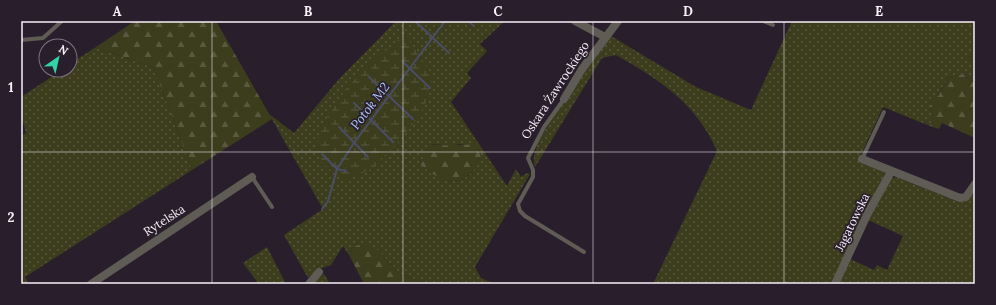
<svg xmlns="http://www.w3.org/2000/svg" width="996" height="305" font-family="Lora,serif">
<style>
.green{fill:url(#green-dots);fill-rule:evenodd}
.forest{fill:url(#forest-firs)}
.wetland{fill:url(#wetland-marsh)}
.lines{fill:none;stroke-linecap:round;stroke-linejoin:round}
.stream{stroke:#4b4d65;stroke-width:2}
.service{stroke:#5e5c54;stroke-width:4}
.minor{stroke:#5e5c54;stroke-width:8}
.grid{fill:none;stroke:#f7f0f9;stroke-width:1;stroke-opacity:0.55}
.labels{text-anchor:middle;dominant-baseline:central;stroke-width:3.5;stroke-linejoin:round;paint-order:stroke}
.street-label{font-size:12px;fill:#f7f0f9;stroke:#291f2c}
.water-label{font-size:13px;font-style:italic;fill:#acc6f8;stroke:#291f2c}
.neatline{fill:none;stroke:#f7f0f9;stroke-width:1.5}
.grid-label{font-size:13px;text-anchor:middle;font-weight:bold;fill:#f7f0f9}
</style>
<defs>
<pattern id="green-dots" width="8" height="8" patternUnits="userSpaceOnUse"><rect width="8" height="8" fill="#3b3d1d"/><path d="M2 2h.1M6 6h.1" fill="none" stroke="#58593f" stroke-width="1.8" stroke-linecap="round"/></pattern>
<pattern id="forest-firs" width="22" height="20" patternUnits="userSpaceOnUse"><rect width="22" height="20" fill="#3b3d1d"/><path d="M5 1l3.5 6h-7zM16 11l3.5 6h-7z" fill="#58593f"/></pattern>
<pattern id="wetland-marsh" width="20" height="14" patternUnits="userSpaceOnUse"><rect width="20" height="14" fill="#3b3d1d"/><path d="M1 5h8M5 5V1M11 12h8M15 12V8" fill="none" stroke="#58593f"/></pattern>
</defs>
<rect width="100%" height="100%" fill="#291f2c"/>
<g class="green">
<path d="M396,21H505L480,44L487,51L467,73L471,78L451,102L507,186L516,169L521,177L527,173L530,174L475,267L481,278L495,284H425L399,273L378,250L354,247L349,255L343,246L331,265L319,269L308,278L284,235L323,209L269,114L294,133L339,79ZM431,144L452,146L460,144L479,149C483,164 473,172 461,181L452,180L450,182L432,174L420,164Z"/>
<path d="M792,21H975V45L969,57L975,66V84L963,74L949,77L930,108L933,114L930,126L883,107L859,159L887,170L832,284H653L717,151C696,103 660,80 616,55L602,58L535,167C528,150 553,118 563,103L567,102L583,74L611,36L696,87L751,110Z"/>
<path d="M96,47L154,68L192,170L25,277L29,284H21V136L26,133L21,114V97L62,70H70V64Z"/>
<path d="M896,177L959,202L965,201L971,195L975,196V284H838L850,259L874,270L877,265L887,270L903,236L868,220L889,179Z"/>
<path d="M267,247L286,284H259L243,263Z"/>
<path d="M324,274L330,284H313L318,278Z"/>
</g>
<g class="forest">
<path d="M135,21H216L272,119L192,170L154,68L96,47Z"/>
<path d="M975,45V66L969,57Z"/>
<path d="M963,74L975,84V138L942,123L939,129L930,126L933,114L930,108L932,100L938,96L949,77Z"/>
<path d="M431,144C446,147 460,144 475,145C489,159 473,172 461,181L452,180L450,182L432,174L420,164L425,152Z"/>
<path d="M366,242L378,250L399,273L425,284H364L349,255L354,247Z"/>
</g>
<path class="wetland" d="M403,31L433,76L429,95L420,115L399,141L374,168L344,181L322,163L316,147L323,123L346,89L371,62L396,43Z"/>
<g class="lines">
<g class="stream">
<path d="M415,21L449,53"/>
<path d="M468,21L474,26"/>
<path d="M403,62L430,88"/>
<path d="M369,77L413,119"/>
<path d="M354,103L393,142"/>
<path d="M339,127L368,157"/>
<path d="M322,154L337,169L346,171"/>
<path d="M322,209L328,201L337,169L354,143L445,21"/>
</g>
<g class="service">
<path d="M763,21L773,25"/>
<path d="M21,40L43,38L62,21"/>
<path d="M564,99L544,127L528,158L533,170V177L518,204L520,211L525,216L584,252"/>
<path d="M862,159L884,112"/>
<path d="M252,177L272,207"/>
</g>
<g class="minor">
<path d="M575,21L605,37"/>
<path d="M564,99L582,69L618,21"/>
<path d="M862,159L960,198L966,197L975,184"/>
<path d="M91,284L252,177"/>
<path d="M309,284L319,272"/>
<path d="M835,284L868,213L891,172"/>
</g>
</g>
<path class="grid" d="M212,21V284M403,21V284M593,21V284M784,21V284M21,152H975"/>
<g class="labels">
<g class="street-label">
<text transform="translate(555 90) rotate(-57)">Oskara Żawrockiego</text>
<text transform="translate(164 220) rotate(-33)">Rytelska</text>
<text transform="translate(852 222) rotate(-64)">Jagatowska</text>
</g>
<g class="water-label">
<text transform="translate(370 106) rotate(-53)">Potok M2</text>
</g>
</g>
<rect width="996" height="305" fill="none" stroke="#291f2c" stroke-width="44"/>
<g transform="translate(58 58) rotate(34)"><circle r="19" fill="#291f2c" stroke="#7b737e"/>
<path d="M0-3L7 15L0 10L-7 15Z" fill="#31d4a9"/>
<text y="-6" font-size="11" font-weight="bold" text-anchor="middle" fill="#f7f0f9">N</text>
</g>
<rect x="22" y="22" width="952" height="261" class="neatline"/>
<g class="grid-label">
<text x="117" y="16">A</text>
<text x="308" y="16">B</text>
<text x="498" y="16">C</text>
<text x="688" y="16">D</text>
<text x="879" y="16">E</text>
<text x="11" y="92">1</text>
<text x="11" y="222">2</text>
</g>
</svg>
